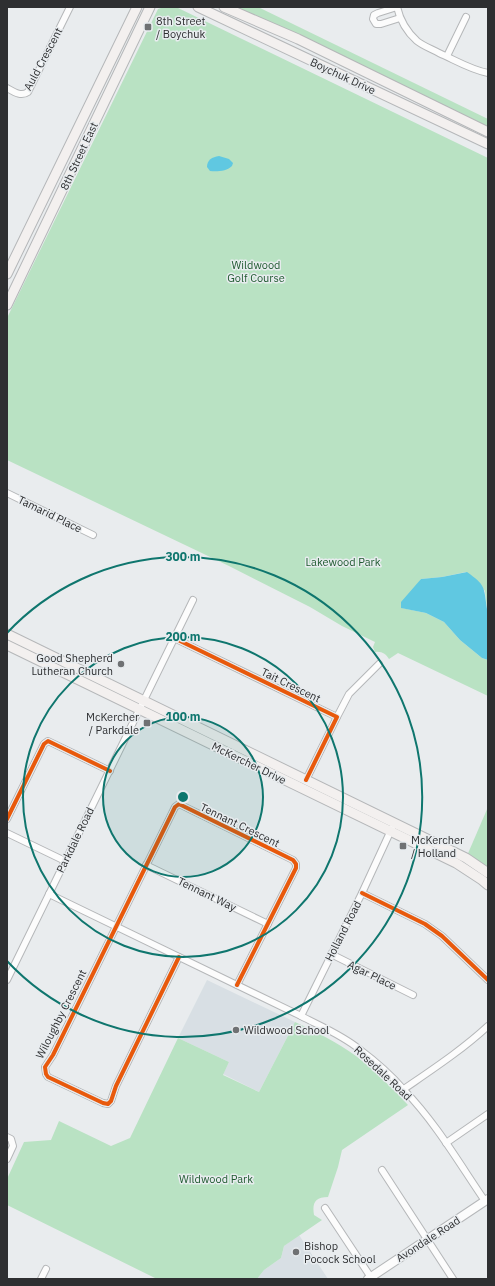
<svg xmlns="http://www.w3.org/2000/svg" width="495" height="1286" font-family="'IBM Plex Sans',sans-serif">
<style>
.built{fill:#d8dfe4}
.green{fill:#b9e2c3}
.water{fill:#60c8e1}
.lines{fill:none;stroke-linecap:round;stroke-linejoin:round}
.minor-casing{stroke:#b5b7b9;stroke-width:8}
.tertiary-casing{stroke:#b5b7b9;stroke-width:10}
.secondary-casing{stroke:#b5b7b9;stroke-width:11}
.minor{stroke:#fcfcfc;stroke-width:6}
.tertiary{stroke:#fcfcfc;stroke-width:8}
.secondary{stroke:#f3f0ef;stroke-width:9}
.cycleway-casing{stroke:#e8ecef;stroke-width:6}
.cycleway{stroke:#e8590c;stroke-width:4}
.ring{fill:none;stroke:#0f766e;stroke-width:2}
.poi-dot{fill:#6f7173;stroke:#e8ecef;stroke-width:1.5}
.labels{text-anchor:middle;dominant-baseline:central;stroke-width:3;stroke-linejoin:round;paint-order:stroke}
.poi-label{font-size:11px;fill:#2e2f31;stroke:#e8ecef;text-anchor:start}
.street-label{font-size:11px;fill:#2e2f31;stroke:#e8ecef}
.park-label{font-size:11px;fill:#1e592f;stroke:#e8ecef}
.centre{fill:#0f766e;stroke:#e8ecef;stroke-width:2}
.ring-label{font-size:12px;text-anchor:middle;font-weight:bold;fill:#0f766e;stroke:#e8ecef;stroke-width:3;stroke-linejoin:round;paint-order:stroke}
</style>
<rect width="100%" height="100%" fill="#e9ecee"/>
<g class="built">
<path d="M207,980L295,1022L259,1092L223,1074L229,1062L178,1038Z"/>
<path d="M299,1235L328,1279H257L264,1270L281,1258L284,1246Z"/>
</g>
<g class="green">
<path d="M164,7H176L488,158V609H487L485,591L466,572L442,577L421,579L402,608L426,613L444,622L460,640L482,658L488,660V696L398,653L389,659C386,654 382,651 375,652L373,647L375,642L342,626L310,607L229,566L7,460V318L158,9Z"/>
<path d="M233,7H258L488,119V128Z"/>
<path d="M488,807V873L466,858Z"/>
<path d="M295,1022C316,1032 337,1042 356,1056C375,1071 392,1088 408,1105L342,1150L338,1167L328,1197C315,1197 312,1203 314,1215L322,1220L284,1246L281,1258L264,1270L257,1279H157L7,1205V1179L24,1142L51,1140L59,1121L111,1146L130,1138L178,1038L229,1062L223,1075L259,1092Z"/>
</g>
<g class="water">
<path d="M219,156L229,159L233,163L232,166C227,171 217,172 210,171L207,167C207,160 212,157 219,156Z"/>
<path d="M467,572C485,585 484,586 487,609H488V660L482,658L460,640L444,622L426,613L401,608V602L421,579L442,577Z"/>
</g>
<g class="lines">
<defs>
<g id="minor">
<path d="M397,7C400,20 407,32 417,41C423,46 432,49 439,53C455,60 471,70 488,73"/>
<path d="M397,7L378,13L374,15L373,19L376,24H381L400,18"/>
<path d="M447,56L466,17"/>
<path d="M7,88C14,92 21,97 28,92L70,7"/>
<path d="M7,493L93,535"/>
<path d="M174,638L337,717L306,780"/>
<path d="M337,717L349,694L379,664"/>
<path d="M7,819L44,744L48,741L110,771"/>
<path d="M7,833L65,861"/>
<path d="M146,865L268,924"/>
<path d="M362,893L425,924L442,936L488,980"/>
<path d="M49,894L301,1016C320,1026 342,1035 359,1049C375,1061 391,1075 404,1090C436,1123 459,1163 485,1201"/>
<path d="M331,954L413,995"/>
<path d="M179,957L116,1086L111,1101L108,1104L103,1103L48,1077L46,1074L45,1067L53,1055L175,807L179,804L293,860L296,864V868L237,985"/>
<path d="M7,980L193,600"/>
<path d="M301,1016L362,893L392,828"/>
<path d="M404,1089C433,1069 462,1050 488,1026"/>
<path d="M7,1137L11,1139L13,1146L7,1159"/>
<path d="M446,1143L488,1114"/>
<path d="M382,1170L453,1279"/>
<path d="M325,1208L372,1279"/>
<path d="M41,1279L46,1269"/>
</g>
<path id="tertiary" d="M368,1279L488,1199"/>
<g id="secondary">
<path d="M198,7L488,144"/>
<path d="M224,7L298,39L488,132"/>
<path d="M7,274L137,7"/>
<path d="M7,305L150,7"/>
<path d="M7,634L466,858L488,873"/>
<path d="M7,645L456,863L482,880L488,885"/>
</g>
</defs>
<use href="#minor" class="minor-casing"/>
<use href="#tertiary" class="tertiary-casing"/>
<use href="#secondary" class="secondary-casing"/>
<use href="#minor" class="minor"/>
<use href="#tertiary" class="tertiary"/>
<use href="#secondary" class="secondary"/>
<defs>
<g id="cycleway">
<path d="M174,638L337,717L306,780"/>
<path d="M7,819L44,744L48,741L110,771"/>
<path d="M362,893L425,924L442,936L488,980"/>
<path d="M179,957L116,1086L111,1101L108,1104L103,1103L48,1077L46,1074L45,1067L53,1055L175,807L179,804L293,860L296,864V868L237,985"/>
</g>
</defs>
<use href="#cycleway" class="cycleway-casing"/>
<use href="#cycleway" class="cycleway"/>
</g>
<circle cx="183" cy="797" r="80" fill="#0f766e" fill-opacity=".12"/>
<g class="ring">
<circle cx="183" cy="797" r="80"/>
<circle cx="183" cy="797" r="160"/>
<path d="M7 633A240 240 0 1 1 7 961"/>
</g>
<g class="poi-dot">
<rect x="144" y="23" width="8" height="8" rx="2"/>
<circle cx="121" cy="664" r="4"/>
<rect x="143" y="719" width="8" height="8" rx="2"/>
<rect x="399" y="842" width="8" height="8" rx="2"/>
<circle cx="236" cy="1030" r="4"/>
<circle cx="296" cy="1252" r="4"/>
</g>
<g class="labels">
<g class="poi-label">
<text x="156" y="21">8th Street<tspan x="156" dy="13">/ Boychuk</tspan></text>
<text x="113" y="658" text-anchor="end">Good Shepherd<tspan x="113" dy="13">Lutheran Church</tspan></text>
<text x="139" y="717" text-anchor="end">McKercher<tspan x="139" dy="13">/ Parkdale</tspan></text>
<text x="411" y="840">McKercher<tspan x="411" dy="13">/ Holland</tspan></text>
<text x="244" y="1030">Wildwood School</text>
<text x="304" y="1246">Bishop<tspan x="304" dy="13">Pocock School</tspan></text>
</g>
<g class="street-label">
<text transform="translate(43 59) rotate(-62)">Auld Crescent</text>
<text transform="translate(343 76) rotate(25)">Boychuk Drive</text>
<text transform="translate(79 156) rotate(-65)">8th Street East</text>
<text transform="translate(50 514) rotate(26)">Tamarid Place</text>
<text transform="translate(291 685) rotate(26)">Tait Crescent</text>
<text transform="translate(249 763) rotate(26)">McKercher Drive</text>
<text transform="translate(240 825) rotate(26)">Tennant Crescent</text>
<text transform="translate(75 840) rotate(-64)">Parkdale Road</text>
<text transform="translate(207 894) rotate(26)">Tennant Way</text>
<text transform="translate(343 931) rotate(-63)">Holland Road</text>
<text transform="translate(372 975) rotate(26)">Agar Place</text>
<text transform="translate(61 1014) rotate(-63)">Wiloughby Crescent</text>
<text transform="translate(383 1073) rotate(43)">Rosedale Road</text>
<text transform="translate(428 1239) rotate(-33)">Avondale Road</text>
</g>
<g class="park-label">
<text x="256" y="265">Wildwood<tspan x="256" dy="13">Golf Course</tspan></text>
<text x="343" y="562">Lakewood Park</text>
<text x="216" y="1179">Wildwood Park</text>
</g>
</g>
<circle cx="183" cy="797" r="6" class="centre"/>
<g class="ring-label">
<text x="183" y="561">300 m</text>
<text x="183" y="641">200 m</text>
<text x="183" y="721">100 m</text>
</g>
<rect width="495" height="1286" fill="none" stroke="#2e2f31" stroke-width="16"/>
</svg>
